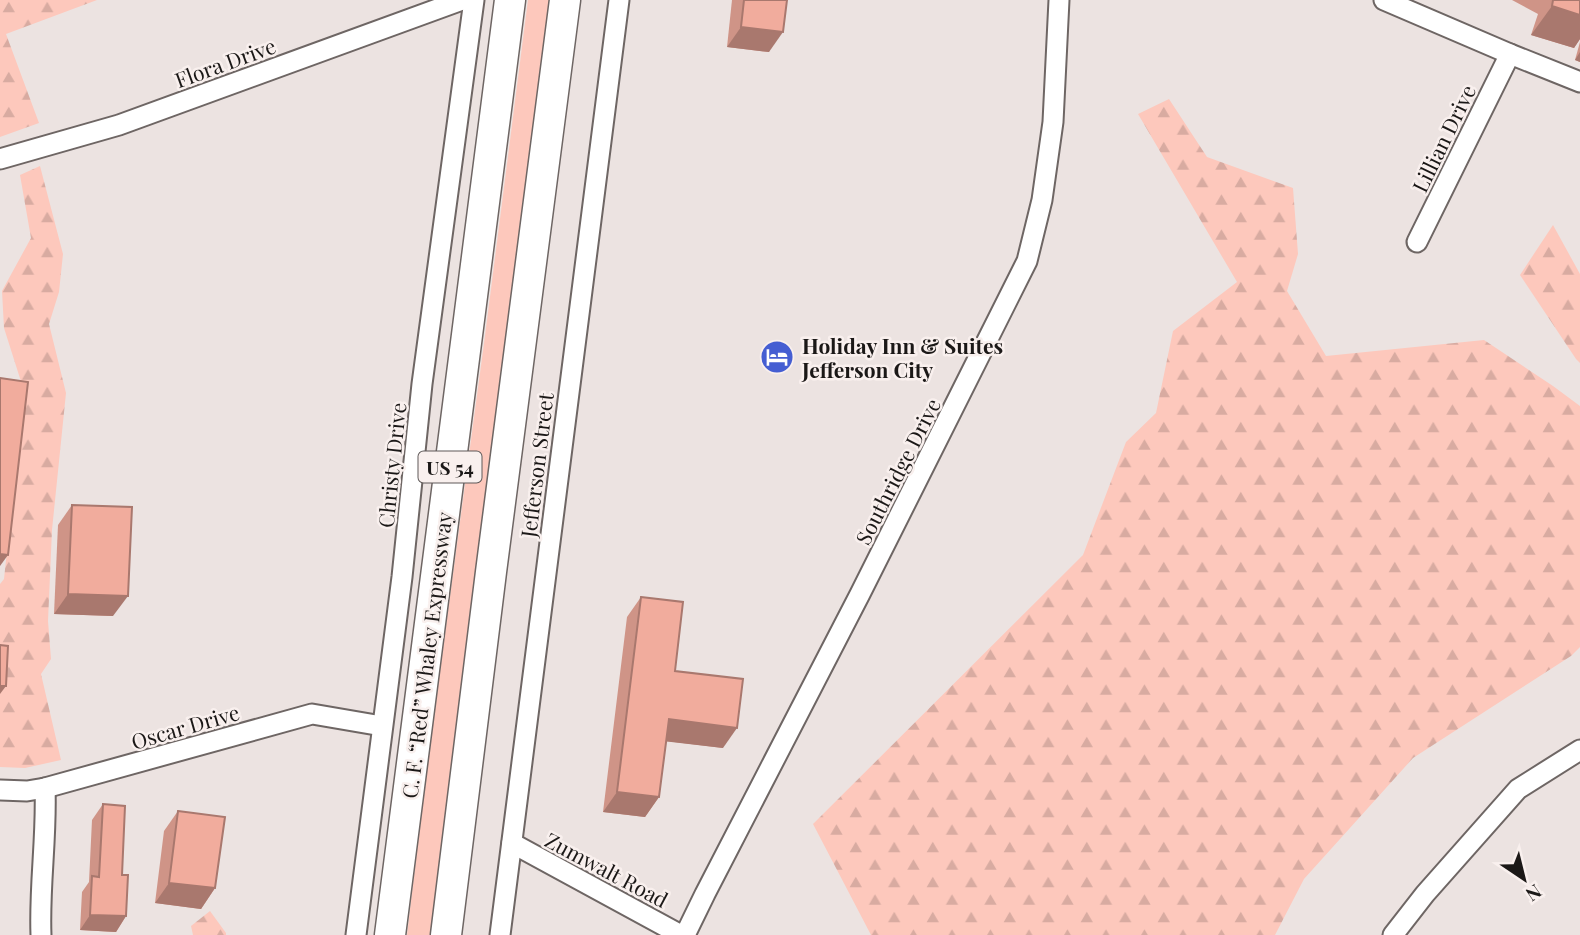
<svg xmlns="http://www.w3.org/2000/svg" width="1580" height="935" font-family="'Playfair Display',serif">
<style>
.grass{fill:#fdc8bc}
.forest{fill:url(#forest-firs)}
.lines{fill:none;stroke-linecap:round;stroke-linejoin:round}
.minor-casing{stroke:#6e6664;stroke-width:23}
.highway-casing{stroke:#6e6664;stroke-width:33}
.minor{stroke:#fff;stroke-width:19}
.highway{stroke:#fff;stroke-width:30}
.wall{fill:#cf9487}
.shaded-wall{fill:#a9786e}
.building{fill:#f1ac9d;stroke:#a9786e;stroke-width:2}
.labels{text-anchor:middle;dominant-baseline:central;stroke-width:5;stroke-linejoin:round;paint-order:stroke}
.shield{fill:#f9f0ee;stroke:#5e5958;stroke-width:2}
.shield-label{font-size:19px;font-weight:bold;fill:#1b1817}
.street-label{font-size:21px;fill:#1b1817;stroke:#f9f0ee}
.poi-label{font-size:21px;font-weight:bold;fill:#1b1817;stroke:#f9f0ee;text-anchor:start}
</style>
<defs>
<pattern id="forest-firs" width="22" height="20" patternUnits="userSpaceOnUse" patternTransform="scale(1.75)"><rect width="22" height="20" fill="#fdc8bc"/><path d="M5 1l3.5 6h-7zM16 11l3.5 6h-7z" fill="#d8aba1"/></pattern>
</defs>
<rect width="100%" height="100%" fill="#ece3e1"/>
<path class="grass" d="M528,0H557L437,935H407L424,790L485,336Z"/>
<g class="forest">
<path d="M0,0H97L6,34L39,123L0,137Z"/>
<path d="M1169,99L1207,157L1293,188L1298,254L1287,291L1326,356L1484,340L1553,386L1580,406V647L1571,656L1413,758L1304,879L1275,935H871L813,824L1083,555L1126,442L1156,413L1173,331L1237,282L1138,114Z"/>
<path d="M40,166L63,254L59,292L49,324L66,393L52,530L48,621L51,659L41,674L61,760L25,768L0,767V584L4,579L24,391L4,328L2,291L31,238L20,175Z"/>
<path d="M1553,225L1580,274V363L1576,359L1520,275Z"/>
<path d="M210,911L226,933V935H193L191,926Z"/>
</g>
<g class="lines">
<defs>
<g id="minor">
<path d="M1384,0L1510,54L1580,82"/>
<path d="M0,159L119,125L462,0"/>
<path d="M1417,242L1510,54"/>
<path d="M0,790L27,791L45,788L312,714L382,726"/>
<path d="M512,843L681,935"/>
<path d="M41,935C39,886 47,837 45,788"/>
<path d="M356,935L402,577L422,384L474,0"/>
<path d="M500,935L619,0"/>
<path d="M685,935L705,894L860,594L1027,261L1042,200L1053,122L1059,0"/>
<path d="M1393,935L1425,894L1518,789L1580,750"/>
</g>
<g id="highway">
<path d="M390,935L510,0"/>
<path d="M446,935L491,572L565,0"/>
</g>
</defs>
<use href="#minor" class="minor-casing"/>
<use href="#highway" class="highway-casing"/>
<use href="#minor" class="minor"/>
<use href="#highway" class="highway"/>
</g>
<g class="wall">
<path d="M732,0H787L769,52L727,47Z"/>
<path d="M1512,0H1580V39L1574,48L1531,35L1538,14Z"/>
<path d="M1580,42V62L1575,60Z"/>
<path d="M72,505L113,616L54,614L58,525Z"/>
<path d="M641,597L675,671L723,748L666,741L659,797L645,817L603,812L627,617Z"/>
<path d="M103,804L122,875L126,916L116,932L80,930L82,892L89,882L92,820Z"/>
<path d="M178,811L215,888L201,909L155,903L164,831Z"/>
</g>
<g class="shaded-wall">
<path d="M1552,6L1580,15V39L1574,48L1531,35Z"/>
<path d="M741,27L783,32L769,52L727,47Z"/>
<path d="M1580,52V62L1575,60Z"/>
<path d="M0,554L8,555L0,566Z"/>
<path d="M68,594L128,596L113,616L54,614Z"/>
<path d="M0,686H6L0,694Z"/>
<path d="M669,719L737,728L723,748L654,740Z"/>
<path d="M617,792L659,797L645,817L603,812Z"/>
<path d="M169,883L215,888L201,909L155,903Z"/>
<path d="M90,915L126,916L116,932L80,930Z"/>
</g>
<g class="building">
<path d="M744,0H787L783,32L741,27Z"/>
<path d="M1553,0H1580V15L1552,6Z"/>
<path d="M0,378L28,382L8,555L0,554Z"/>
<path d="M72,505L132,507L128,596L68,594Z"/>
<path d="M641,597L683,602L675,671L743,679L737,728L669,719L659,797L617,792Z"/>
<path d="M0,645L8,646L6,686H0Z"/>
<path d="M103,804L125,806L122,875H128L126,916L90,915L92,876L99,877Z"/>
<path d="M178,811L225,817L215,888L169,883Z"/>
</g>
<defs>
<symbol id="hotel-disc" viewBox="-11 -11 22 22"><circle r="9.5" fill="#455ed2" stroke="#f9f0ee"/><path d="M-6-4.5h1.5V1H6V5H4.5V3h-9V5H-6ZM-4 0a1.8 1.8 0 1 1 3.6 0ZM.5 0V-2.5h3Q6-2.5 6 0Z" fill="#fff"/></symbol>
</defs>
<g fill-rule="evenodd">
<use href="#hotel-disc" x="758" y="338" width="38" height="38"/>
</g>
<g class="labels">
<rect class="shield" x="418.5" y="451.5" width="63" height="31" rx="5"/>
<g class="shield-label">
<text x="450" y="467">US 54</text>
</g>
<g class="street-label">
<text transform="translate(225 62) rotate(-20)">Flora Drive</text>
<text transform="translate(1443 138) rotate(-64)">Lillian Drive</text>
<text transform="translate(391 465) rotate(-84)">Christy Drive</text>
<text transform="translate(536 465) rotate(-83)">Jefferson Street</text>
<text transform="translate(897 471) rotate(-63)">Southridge Drive</text>
<text transform="translate(426 655) rotate(-83)">C. F. “Red” Whaley Expressway</text>
<text transform="translate(185 726) rotate(-16)">Oscar Drive</text>
<text transform="translate(607 869) rotate(28)">Zumwalt Road</text>
</g>
<g class="poi-label">
<text x="802" y="345">Holiday Inn &amp; Suites<tspan x="802" dy="24">Jefferson City</tspan></text>
</g>
</g>
<g transform="translate(1524 879) rotate(145)" stroke="#f9f0ee" stroke-width="5" paint-order="stroke">
<path d="M0-5L12 26L0 18L-12 26Z" fill="#1b1817"/>
<text y="-10" font-size="19" font-weight="bold" text-anchor="middle" fill="#1b1817">N</text>
</g>
</svg>
